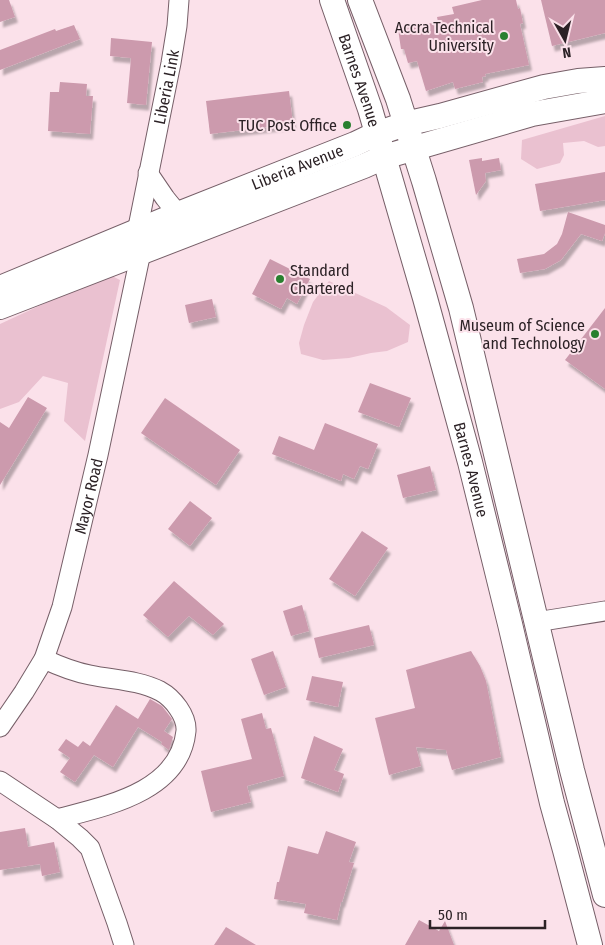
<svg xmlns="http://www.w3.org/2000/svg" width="605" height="945" font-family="'Fira Sans Condensed',sans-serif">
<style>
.green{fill:#eac1d0}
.building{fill:#cc9aad;filter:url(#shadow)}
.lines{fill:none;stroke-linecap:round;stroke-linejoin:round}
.minor-casing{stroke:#765f68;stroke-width:21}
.major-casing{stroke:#765f68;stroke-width:26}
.minor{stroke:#fff;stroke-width:19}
.major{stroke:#fff;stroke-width:24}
.poi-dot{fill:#29802f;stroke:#fbe1ea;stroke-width:2}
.labels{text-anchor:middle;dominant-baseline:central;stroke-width:4;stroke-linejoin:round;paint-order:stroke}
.poi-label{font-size:16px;fill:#2c2226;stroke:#fbe1ea;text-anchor:end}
.street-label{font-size:16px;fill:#2c2226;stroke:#fbe1ea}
</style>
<defs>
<filter id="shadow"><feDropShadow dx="3" dy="5.5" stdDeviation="1" flood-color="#0004"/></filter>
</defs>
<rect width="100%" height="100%" fill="#fbe1ea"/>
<g class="green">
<path d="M605,116V146L598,147L584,141L563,143L564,155L560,163L537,169L521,159L522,140Z"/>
<path d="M108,274L120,280L85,441L64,421L68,383L43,376L19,402L0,409V324Z"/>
<path d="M329,281L386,307L410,325L408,342L387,351L371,353L349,358L323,360L301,354L299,343L304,325L313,302Z"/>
</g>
<g class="building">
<path d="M0,0H9L15,17L0,22Z"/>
<path d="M482,0H516L518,9L520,8L523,23L520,24L529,65L485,74L486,76L482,77L483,82L455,89L453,82L426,91L417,61L408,63L404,49H401L398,29L438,22L437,17L454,14L452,7Z"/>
<path d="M541,0H605V33L552,46Z"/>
<path d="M74,25L80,39L0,70V50L55,29L56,31Z"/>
<path d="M111,38L152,42L146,105L127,103L131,58L110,56Z"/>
<path d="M60,82L87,84L86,96H93L90,134L48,131L50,92H59Z"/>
<path d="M289,91L293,124L210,134L206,101Z"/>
<path d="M482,158V161L499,158L501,170L485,173L486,181L476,195L469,160Z"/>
<path d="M605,172V200L540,211L535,184Z"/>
<path d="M568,212L605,225V233L602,241L581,234L561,260L545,269L520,273L517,259L544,254L557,244L562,234Z"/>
<path d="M270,259L310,279L297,304L287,298L281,309L252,294Z"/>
<path d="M212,299L216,317L189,323L185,305Z"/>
<path d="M605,308V389L565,360Z"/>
<path d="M370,383L411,398L399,427L358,412Z"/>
<path d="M28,397L47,408L0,485V422L9,428Z"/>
<path d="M165,398L240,450L216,485L141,433Z"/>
<path d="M325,423L378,444L368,469L360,466L354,479L343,474L341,481L272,454L279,436L314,450Z"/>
<path d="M430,466L436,490L403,498L397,475Z"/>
<path d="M190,501L212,518L190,546L168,529Z"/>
<path d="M362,531L388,548L355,596L329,579Z"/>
<path d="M174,581L224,624L213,635L189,616L168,637L143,615Z"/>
<path d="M302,605L309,631L291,636L283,611Z"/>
<path d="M369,625L374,645L319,658L314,638Z"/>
<path d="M273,651L279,668H278H279L286,687L264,695L251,659Z"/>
<path d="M471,651L480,666L486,681L501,757L452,770L446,750L416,747L421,766L389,775L375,718L415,708L406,670Z"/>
<path d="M312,676L343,682L338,707L306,700Z"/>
<path d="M150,699L162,706L172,719L164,731L173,737L169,750L161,744L162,742L138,727L113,767L94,755L75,782L60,772L70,758L58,750L66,739L78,747L83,741L90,746L116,705L138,719Z"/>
<path d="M262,713L266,729L271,728L284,776L247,786L251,802L211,812L201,771L252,759L241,719Z"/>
<path d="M314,736L343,749L334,770L344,774L338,792L301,778Z"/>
<path d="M25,828L28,847L54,842L60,872L42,876L40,864L0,870V832Z"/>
<path d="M326,831L356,842L349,862L354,863L342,902H341L337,920L304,913L306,904L274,899L277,882H279L288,846L318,854Z"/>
<path d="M419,920L439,931L445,921L454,945H405Z"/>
<path d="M226,927L256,945H214Z"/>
</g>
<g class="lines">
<defs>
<g id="minor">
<path d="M148,173L165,198L178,214"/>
<path id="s1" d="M137,232L171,63L177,26L179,0"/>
<path d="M536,622L605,611"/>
<path d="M44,659C59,666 74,672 90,675C114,680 138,680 160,691C173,698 187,716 186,731C180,792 106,806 57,819"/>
<path id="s2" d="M0,727L24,692L44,659L62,607L98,455L141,252"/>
<path d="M0,781L57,819L80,838L90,848L117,923L124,945"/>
</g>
<g id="major">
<path id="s3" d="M332,0L370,109L425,298L470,462L510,624L552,803L565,850L590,945"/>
<path d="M360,0L398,99L424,181L461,308L572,770L605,895"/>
<path id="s4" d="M0,288L178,214L355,144L376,134L405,124L440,116L544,87L578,81L605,79"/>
<path d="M0,307L364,166L384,157L532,114L605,101"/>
</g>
</defs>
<use href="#minor" class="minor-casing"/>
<use href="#major" class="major-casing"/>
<use href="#minor" class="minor"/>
<use href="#major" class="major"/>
</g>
<g class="poi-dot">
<circle cx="504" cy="36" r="5"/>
<circle cx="347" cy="125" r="5"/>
<circle cx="280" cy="279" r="5"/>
<circle cx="595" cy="334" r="5"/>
</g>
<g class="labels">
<g class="poi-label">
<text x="494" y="27">Accra Technical<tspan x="494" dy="18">University</tspan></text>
<text x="337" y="125">TUC Post Office</text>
<text x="290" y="270" text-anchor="start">Standard<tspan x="290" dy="18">Chartered</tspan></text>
<text x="585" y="325">Museum of Science<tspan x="585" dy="18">and Technology</tspan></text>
</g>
<g class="street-label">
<text stroke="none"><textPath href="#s3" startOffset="85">Barnes Avenue</textPath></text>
<text stroke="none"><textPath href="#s1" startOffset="148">Liberia Link</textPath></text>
<text stroke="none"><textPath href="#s4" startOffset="321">Liberia Avenue</textPath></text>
<text stroke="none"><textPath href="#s3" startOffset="490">Barnes Avenue</textPath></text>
<text stroke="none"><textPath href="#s2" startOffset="250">Mayor Road</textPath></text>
</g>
</g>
<g transform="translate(565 40) rotate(172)" stroke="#fbe1ea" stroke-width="4" paint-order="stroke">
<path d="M0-4L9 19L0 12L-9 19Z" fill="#2c2226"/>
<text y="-8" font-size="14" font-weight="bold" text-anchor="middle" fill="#2c2226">N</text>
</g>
<path d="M430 920v8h115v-8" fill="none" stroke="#2c2226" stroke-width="2.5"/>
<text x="438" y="920" font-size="15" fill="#2c2226" stroke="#fbe1ea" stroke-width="4" paint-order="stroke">50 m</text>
</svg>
